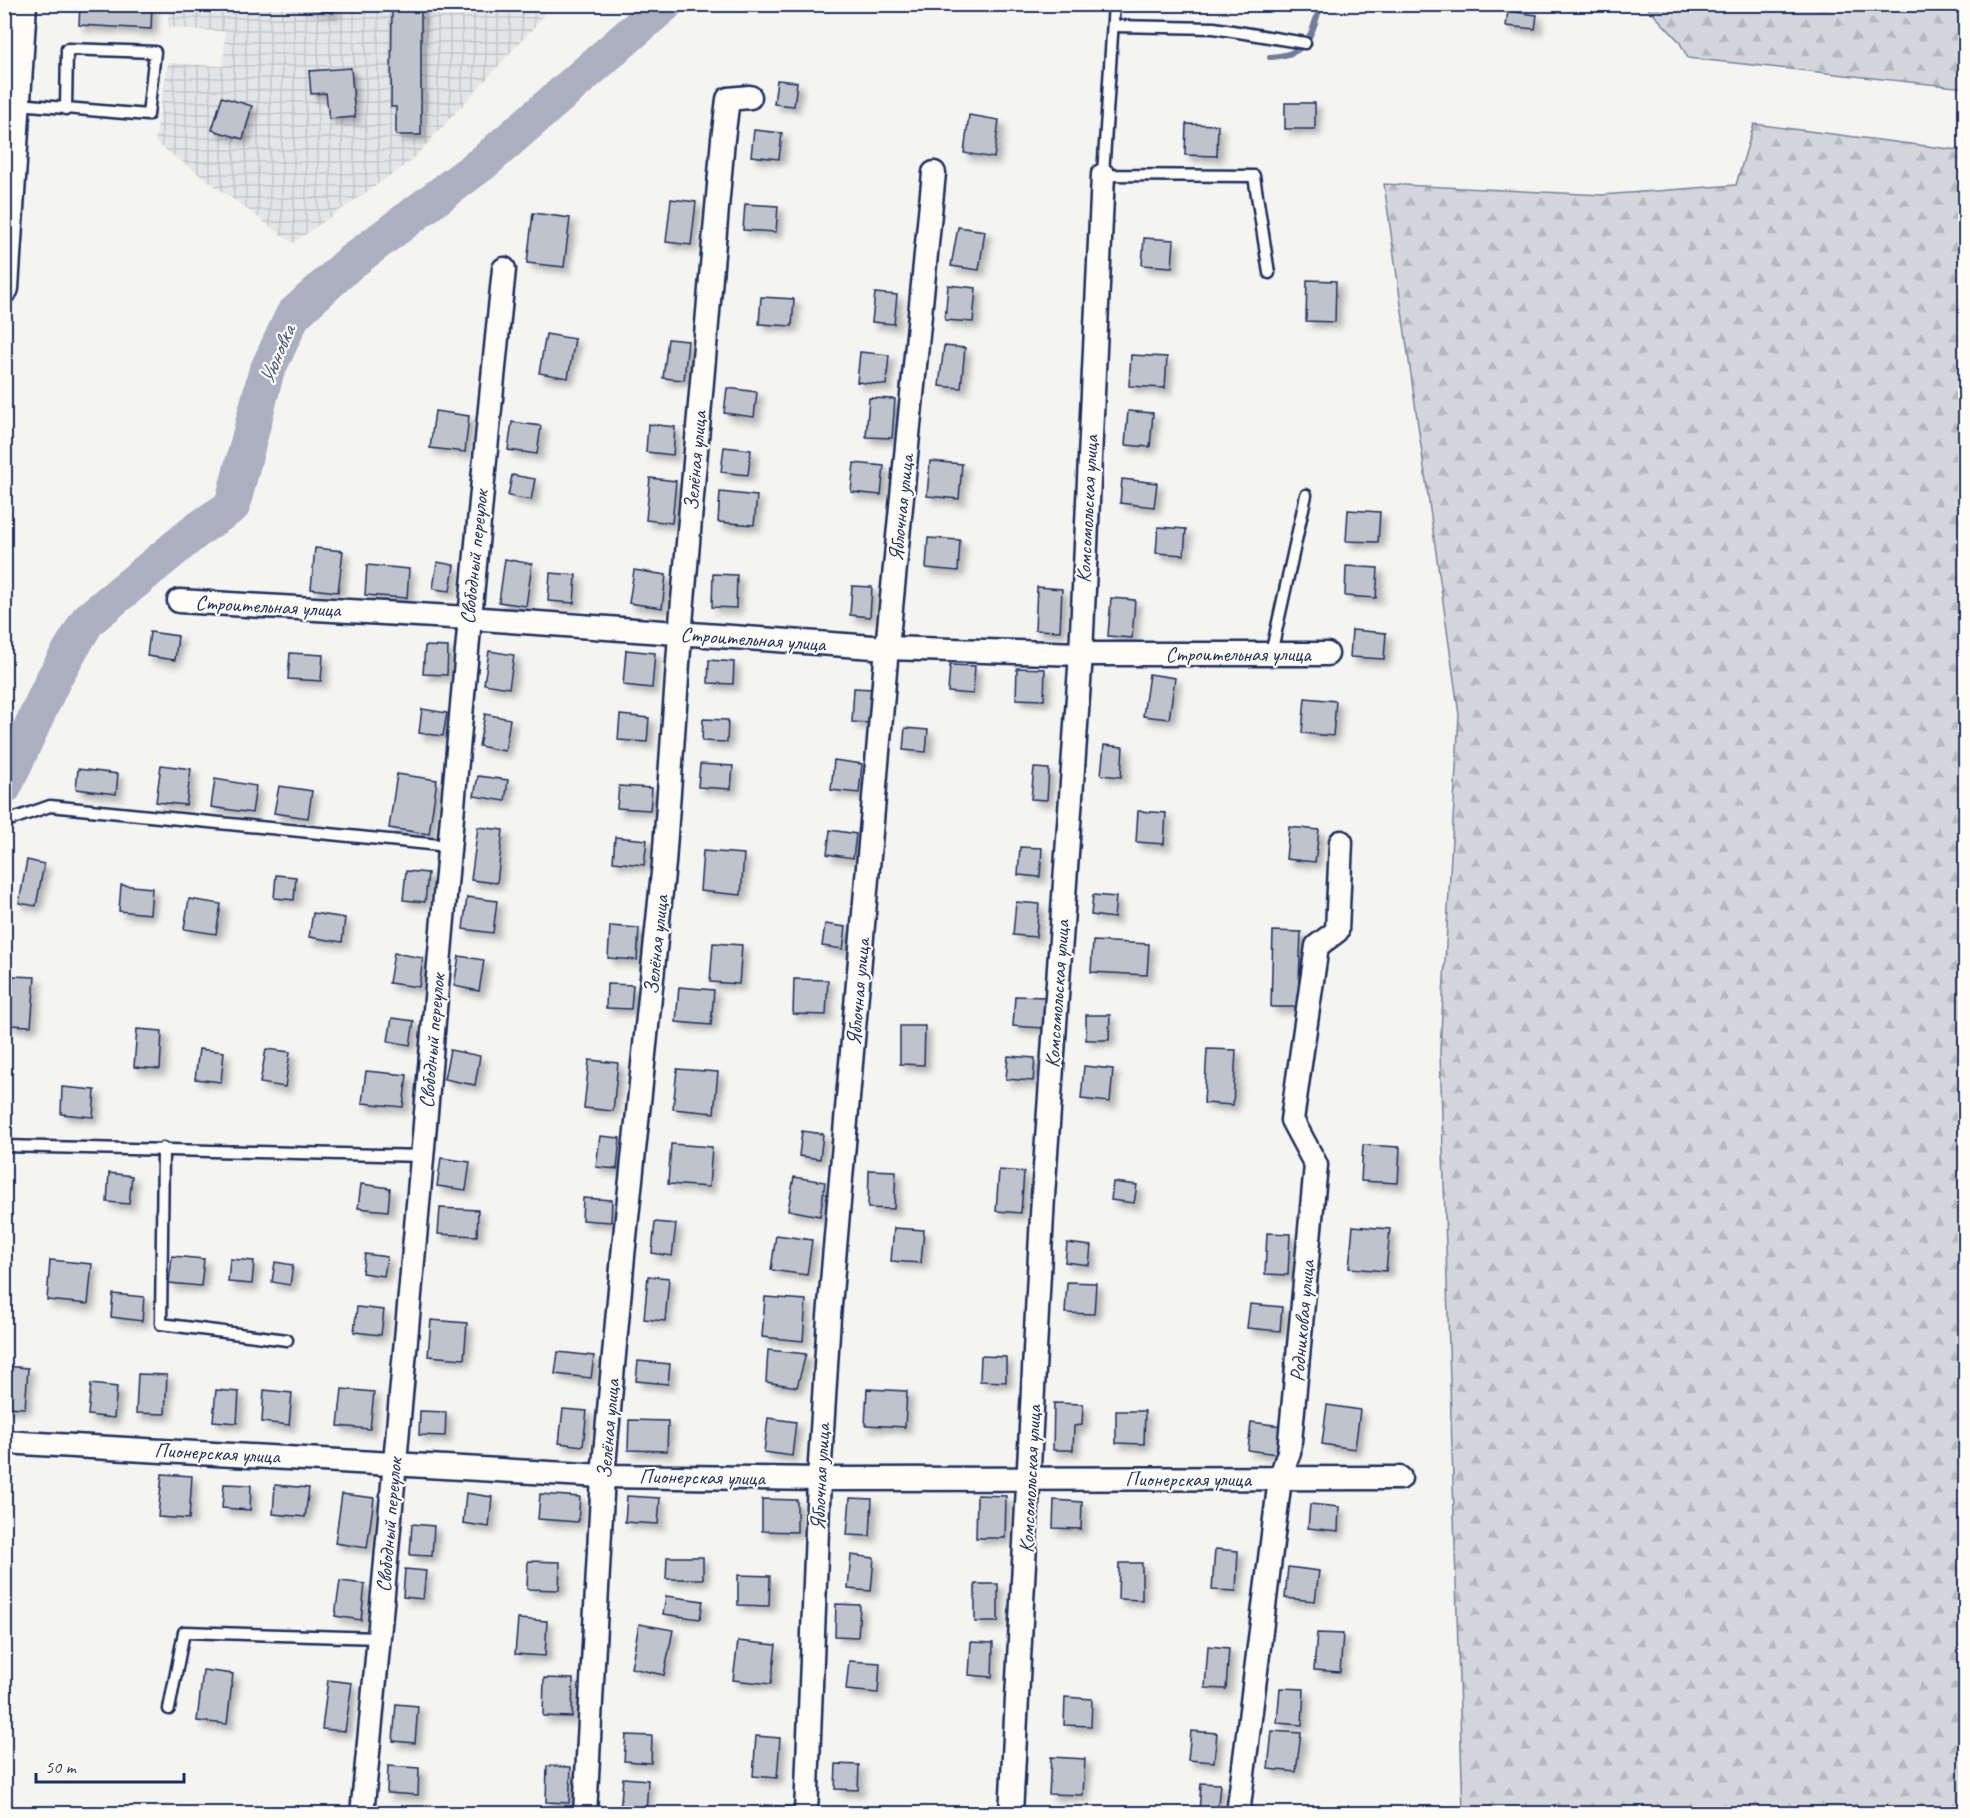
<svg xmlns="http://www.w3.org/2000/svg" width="1970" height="1818" font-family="Caveat,sans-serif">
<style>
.industrial{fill:url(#industrial-grid)}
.forest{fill:url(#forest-firs);stroke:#78829c;stroke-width:1.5}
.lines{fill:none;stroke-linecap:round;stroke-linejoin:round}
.stream{stroke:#717c98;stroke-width:6}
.river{stroke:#aab0bf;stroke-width:36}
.building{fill:#bfc3cc;stroke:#1b2f5e;stroke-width:1.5;filter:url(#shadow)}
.service-casing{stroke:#1b2f5e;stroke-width:15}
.minor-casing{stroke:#1b2f5e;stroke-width:27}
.tertiary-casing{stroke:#1b2f5e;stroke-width:33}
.service{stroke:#fdfcf7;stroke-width:10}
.minor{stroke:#fdfcf7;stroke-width:22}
.tertiary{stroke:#fdfcf7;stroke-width:28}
.labels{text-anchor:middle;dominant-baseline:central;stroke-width:4.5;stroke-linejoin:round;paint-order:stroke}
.street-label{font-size:21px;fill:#1b2f5e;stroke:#fdfcf7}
.water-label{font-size:22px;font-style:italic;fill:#46567b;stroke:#fdfcf7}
</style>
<defs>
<pattern id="industrial-grid" width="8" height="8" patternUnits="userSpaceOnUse" patternTransform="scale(1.5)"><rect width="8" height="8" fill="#e4e5e6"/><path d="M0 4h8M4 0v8" fill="none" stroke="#c3c5c8"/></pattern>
<pattern id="forest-firs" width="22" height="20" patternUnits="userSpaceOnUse" patternTransform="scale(1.5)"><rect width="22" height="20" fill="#d4d6db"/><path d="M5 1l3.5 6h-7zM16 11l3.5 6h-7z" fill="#b5b8be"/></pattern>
<filter id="shadow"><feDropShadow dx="5.5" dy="5.5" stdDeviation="3" flood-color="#0004"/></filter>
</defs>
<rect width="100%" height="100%" fill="#f4f4f1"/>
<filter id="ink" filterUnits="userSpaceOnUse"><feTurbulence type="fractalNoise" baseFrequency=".0167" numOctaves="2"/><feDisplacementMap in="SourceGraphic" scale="12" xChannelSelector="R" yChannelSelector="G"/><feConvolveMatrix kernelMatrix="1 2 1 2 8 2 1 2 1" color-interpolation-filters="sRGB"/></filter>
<g filter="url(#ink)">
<path class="industrial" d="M169,5H551L536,25L411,161L293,243L155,142L168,63L223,66L225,32L168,27Z"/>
<g class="forest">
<path d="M1645,5H1965V88L1688,58L1679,41Z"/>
<path d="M1754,124L1965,151V1813H1463L1440,1050L1459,715L1384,184L1602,195L1736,185Z"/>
</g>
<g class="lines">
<g class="stream">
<path d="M1925,4L1966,12"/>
<path d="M1270,57C1308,55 1310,38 1321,4"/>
</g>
<path class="river" d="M4,787L54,678L88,620L197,530L232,506L266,373L293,315L351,262L484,162L665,4"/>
</g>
<g class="building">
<path d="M80,4H152L151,29L79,25Z"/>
<path d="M297,4H335L333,13Z"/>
<path d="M392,4H421V135H396V107H391Z"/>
<path d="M1508,11L1537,15L1535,29L1506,26Z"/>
<path d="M351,68L355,117L329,119L326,93L311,94L309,71Z"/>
<path d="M777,80L797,82L794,106L774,104Z"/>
<path d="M222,97L252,106L243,139L212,130Z"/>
<rect x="1285" y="103" width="30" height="26"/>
<path d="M969,115L999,120L994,158L964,153Z"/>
<path d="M1186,124L1218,125L1217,156L1185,155Z"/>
<path d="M754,130L782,133L779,159L751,156Z"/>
<path d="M671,199L696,202L691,245L666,242Z"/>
<path d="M745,204L778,206L776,232L743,230Z"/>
<path d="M533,213L570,218L564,267L527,263Z"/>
<path d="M958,227L985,231L979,270L951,266Z"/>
<path d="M1144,238L1174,240L1172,267L1142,265Z"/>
<path d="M1307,280L1336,281L1335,322L1306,321Z"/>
<path d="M948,285L976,288L973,322L945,320Z"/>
<path d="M875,293L897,295L894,324L872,322Z"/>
<path d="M761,297L794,299L792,326L759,324Z"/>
<path d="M546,334L575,339L568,378L539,373Z"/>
<path d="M668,339L688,341L684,380L663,378Z"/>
<path d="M944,346L965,348L961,388L939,386Z"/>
<path d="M860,352L889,355L886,385L857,382Z"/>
<path d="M1131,355L1167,357L1165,388L1129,386Z"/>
<path d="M727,388L757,392L754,417L724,413Z"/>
<path d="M869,398L895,399L892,438L866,437Z"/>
<path d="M435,411L469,416L465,452L430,448Z"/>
<path d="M1128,411L1153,413L1150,447L1125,445Z"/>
<path d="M512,422L541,426L537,454L508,450Z"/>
<path d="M648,424L675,427L673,455L646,452Z"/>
<path d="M724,447L751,450L748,475L721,472Z"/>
<path d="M930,461L962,464L959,499L927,496Z"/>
<path d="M854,463L884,466L881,495L851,492Z"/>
<path d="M512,475L535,479L531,500L508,496Z"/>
<path d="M650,478L676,481L672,523L646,520Z"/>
<path d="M1122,479L1157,483L1154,507L1120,503Z"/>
<path d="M720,492L757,496L754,525L718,522Z"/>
<path d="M1348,510L1380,512L1378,542L1346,541Z"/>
<path d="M1158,527L1186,529L1184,555L1156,553Z"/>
<path d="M928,538L960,540L958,571L926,568Z"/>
<path d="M315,548L343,551L338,592L311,589Z"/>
<path d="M505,559L532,564L526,606L499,602Z"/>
<path d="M437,562L454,565L450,591L433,589Z"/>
<path d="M367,565L409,569L407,598L365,595Z"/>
<path d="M1346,566L1378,568L1376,598L1345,596Z"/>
<path d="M634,570L666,575L662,608L629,603Z"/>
<path d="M550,573L576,575L574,603L548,601Z"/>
<path d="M713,574L737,575L736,608L712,607Z"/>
<path d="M852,586L872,587L870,617L850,615Z"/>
<path d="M1037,587L1062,589L1060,631L1035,630Z"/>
<path d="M1111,598L1135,600L1132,638L1108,636Z"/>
<path d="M1352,630L1386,633L1384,659L1350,657Z"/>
<path d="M150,632L178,636L175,660L147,656Z"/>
<path d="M425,646L448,647L447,675L423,674Z"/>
<path d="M626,650L655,653L652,688L623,685Z"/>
<path d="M489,651L514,655L509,688L484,684Z"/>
<path d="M290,653L323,655L321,681L288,679Z"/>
<path d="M709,660L734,662L733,684L708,683Z"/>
<path d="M950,665L975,666L973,694L948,692Z"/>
<path d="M1017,668L1045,669L1044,700L1016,699Z"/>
<path d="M1149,674L1175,678L1169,719L1143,716Z"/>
<path d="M854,688L873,689L871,723L852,722Z"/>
<path d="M1305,698L1336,701L1333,736L1302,733Z"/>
<path d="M422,709L447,713L443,736L419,733Z"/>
<path d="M485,714L510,719L505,751L479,746Z"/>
<path d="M620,715L649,718L647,742L618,740Z"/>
<path d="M703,719L728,720L727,742L702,741Z"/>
<path d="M905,728L928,730L926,752L903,750Z"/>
<path d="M1104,745L1123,747L1121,777L1101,775Z"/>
<path d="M834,760L862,764L859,793L831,790Z"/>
<path d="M700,764L733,766L731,789L698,787Z"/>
<path d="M161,765L191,769L186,805L156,802Z"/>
<path d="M1034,768L1049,769L1047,800L1031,799Z"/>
<path d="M78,769L118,774L116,794L76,789Z"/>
<path d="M397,774L437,780L429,834L389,828Z"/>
<path d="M478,776L508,780L505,801L474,796Z"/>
<path d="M215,779L256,786L252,813L211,807Z"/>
<path d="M279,786L312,791L308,818L274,813Z"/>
<path d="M619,786L652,788L650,810L617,808Z"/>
<path d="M1138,811L1166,813L1164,844L1136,842Z"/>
<path d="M478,827L503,830L497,883L471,880Z"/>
<path d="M1289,827L1319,830L1315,862L1286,859Z"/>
<path d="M830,830L856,834L853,858L827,854Z"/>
<path d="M615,837L647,840L644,865L613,862Z"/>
<path d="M1020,847L1042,848L1040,877L1018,875Z"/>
<path d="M703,851L744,854L741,895L700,891Z"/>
<path d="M27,860L44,864L36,906L19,903Z"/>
<path d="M406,871L428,873L425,902L403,900Z"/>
<path d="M276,875L296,877L294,900L274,898Z"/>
<path d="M121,885L152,888L150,914L119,911Z"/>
<path d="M1093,895L1116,897L1114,918L1091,915Z"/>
<path d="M467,897L497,901L493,933L463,929Z"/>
<path d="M189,899L221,904L216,934L184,929Z"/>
<path d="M1016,902L1039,904L1036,937L1013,935Z"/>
<path d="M313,913L345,918L342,942L309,937Z"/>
<path d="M825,924L846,927L843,949L822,946Z"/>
<path d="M610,926L639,928L637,960L608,958Z"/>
<path d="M1273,931L1301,932L1298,1007H1271Z"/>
<path d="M1093,941L1149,944L1147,975L1091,972Z"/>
<path d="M713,943L742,945L739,984L710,982Z"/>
<path d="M394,953L423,958L419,987L389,983Z"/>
<path d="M459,956L484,960L479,991L454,986Z"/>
<path d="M13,976L35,977L31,1026L9,1025Z"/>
<path d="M794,979L828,980L826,1015L793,1014Z"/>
<path d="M607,984L633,985L631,1009L606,1008Z"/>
<path d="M679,987L714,990L711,1025L676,1022Z"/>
<path d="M1015,996L1045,997L1043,1028L1013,1026Z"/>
<path d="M1086,1015H1110L1109,1040H1086Z"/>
<path d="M392,1018L414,1021L410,1045L388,1041Z"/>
<path d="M900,1026H925L924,1065L900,1064Z"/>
<path d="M137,1029L162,1031L160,1069L134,1067Z"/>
<path d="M199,1049L224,1052L221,1082L195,1079Z"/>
<path d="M266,1049L290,1052L285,1087L260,1083Z"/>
<path d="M1207,1049L1236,1050L1233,1105L1204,1103Z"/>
<path d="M450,1050L480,1056L475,1085L444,1079Z"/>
<path d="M1008,1056L1035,1058L1033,1081L1006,1079Z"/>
<path d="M589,1060L618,1063L613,1111L584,1108Z"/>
<path d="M1084,1066L1113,1069L1110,1102L1081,1099Z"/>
<path d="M677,1069L718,1072L714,1113L673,1109Z"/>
<path d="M366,1071L407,1075L403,1107L362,1103Z"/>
<path d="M62,1087L95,1090L93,1117L61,1114Z"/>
<path d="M802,1131L823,1134L820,1159L799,1156Z"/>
<path d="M600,1136L620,1138L617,1169L596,1167Z"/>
<path d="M671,1144L712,1147L709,1187L668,1184Z"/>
<path d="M1363,1145L1400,1147L1398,1183L1361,1181Z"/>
<path d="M441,1158L470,1162L466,1190L437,1186Z"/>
<path d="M869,1170L896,1171L894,1209L868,1208Z"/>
<path d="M999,1170L1024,1172L1021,1213L996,1211Z"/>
<path d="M109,1173L132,1176L129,1204L107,1202Z"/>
<path d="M794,1177L825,1182L820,1216L788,1210Z"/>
<path d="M1113,1182L1137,1185L1134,1203L1111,1200Z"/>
<path d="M361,1184L390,1188L388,1211L358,1208Z"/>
<path d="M583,1198L612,1200L611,1222L582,1220Z"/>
<path d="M440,1208L478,1210L477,1236L438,1234Z"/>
<path d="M655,1222L676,1224L672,1256L652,1253Z"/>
<path d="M1353,1226L1390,1229L1386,1271L1349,1268Z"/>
<path d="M894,1228L924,1230L921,1263L891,1261Z"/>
<path d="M1267,1233L1290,1234L1288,1275L1265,1274Z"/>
<path d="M776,1235L812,1240L807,1275L771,1270Z"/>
<path d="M1067,1243L1091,1246L1089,1265L1065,1262Z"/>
<path d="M365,1254L387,1257L384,1276L362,1273Z"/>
<path d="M172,1256L204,1259L201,1286L169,1283Z"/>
<path d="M230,1259L254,1261L252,1284L228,1282Z"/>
<path d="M50,1260L92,1264L88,1304L47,1300Z"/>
<path d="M275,1262L293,1265L290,1285L272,1282Z"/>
<path d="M648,1276L669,1278L665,1321L644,1319Z"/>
<path d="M1067,1282L1096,1283L1094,1314L1065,1313Z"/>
<path d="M113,1294L144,1297L142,1321L111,1317Z"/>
<path d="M765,1297L806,1300L803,1341L762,1337Z"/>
<path d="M1250,1304L1282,1307L1280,1331L1247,1328Z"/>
<path d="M357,1307L384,1310L381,1335L354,1332Z"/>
<path d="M431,1320L467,1323L464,1359L428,1356Z"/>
<path d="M768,1350L806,1354L797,1387L766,1382Z"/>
<path d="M558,1352L594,1356L591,1378L555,1374Z"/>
<path d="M981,1356L1006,1357V1382L980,1381Z"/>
<path d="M638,1361L670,1364L668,1384L636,1381Z"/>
<path d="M4,1366L28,1368L25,1408L4,1407Z"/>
<path d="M138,1374L167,1375L165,1414L136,1413Z"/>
<path d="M91,1384L117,1387L114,1418L88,1415Z"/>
<path d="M342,1389L374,1392L370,1429L338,1426Z"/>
<path d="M867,1389L907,1391L905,1427L865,1425Z"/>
<path d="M216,1390L239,1392L237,1423L213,1421Z"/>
<path d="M264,1390L292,1393L289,1425L262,1422Z"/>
<path d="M1054,1403L1083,1404L1082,1425L1074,1426L1073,1450H1053Z"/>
<path d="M1327,1405L1360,1410L1355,1449L1322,1444Z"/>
<path d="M563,1409L587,1411L583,1446L559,1443Z"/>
<path d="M420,1411L446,1412L445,1436L419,1435Z"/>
<path d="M1116,1411H1145L1144,1444L1116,1443Z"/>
<path d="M768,1418L796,1422L792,1456L764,1452Z"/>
<path d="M629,1420L668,1421L667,1451L628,1450Z"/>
<path d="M1251,1422L1281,1426L1277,1454L1248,1450Z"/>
<path d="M162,1474L192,1476L189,1519L158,1517Z"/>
<path d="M224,1484L251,1485L250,1510L222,1508Z"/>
<path d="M275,1485L309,1488L305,1517L273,1514Z"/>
<path d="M466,1493L492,1497L489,1527L463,1523Z"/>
<path d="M342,1494L374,1498L367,1548L335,1543Z"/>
<path d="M540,1494L580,1497L578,1522L538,1519Z"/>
<path d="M977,1495L1006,1496L1005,1538H976Z"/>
<path d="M627,1496L660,1498L658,1524L625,1522Z"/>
<path d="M850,1498L872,1499L870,1536L847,1535Z"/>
<path d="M762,1499L797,1500V1532L762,1531Z"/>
<path d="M1054,1500L1082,1502L1081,1529L1053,1528Z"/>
<path d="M1310,1504L1339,1507L1338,1531L1308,1528Z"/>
<path d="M412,1524L434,1526L432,1556L410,1555Z"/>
<path d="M1215,1549L1238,1551L1236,1591L1212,1590Z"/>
<path d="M851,1555L874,1558L871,1591L848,1589Z"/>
<path d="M667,1557H703V1579H666Z"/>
<path d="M528,1561L560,1562L559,1590L527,1589Z"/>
<path d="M1119,1563H1142V1600L1118,1599Z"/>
<path d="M1288,1567L1319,1571L1315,1601L1285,1598Z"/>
<path d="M405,1569L426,1571L423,1599L403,1597Z"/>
<path d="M738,1575L770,1576L769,1606L738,1605Z"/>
<path d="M340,1581L365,1584L361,1620L335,1616Z"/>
<rect x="975" y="1584" width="23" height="38"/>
<path d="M666,1596L703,1601L700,1619L663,1614Z"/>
<path d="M836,1604L860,1605L858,1637L835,1636Z"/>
<path d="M518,1619L547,1621L545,1656L515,1654Z"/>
<path d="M639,1624L673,1630L664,1675L631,1668Z"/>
<path d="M1317,1633L1343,1634L1340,1672L1314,1670Z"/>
<path d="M738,1641L776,1645L771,1684L733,1680Z"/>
<path d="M971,1642L993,1643L992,1677L969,1675Z"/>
<path d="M1208,1646L1229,1648L1226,1689L1205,1688Z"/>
<path d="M849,1661L880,1663L878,1693L846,1690Z"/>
<path d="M203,1670L233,1674L227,1724L197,1721Z"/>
<path d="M544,1678L573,1679L572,1717L543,1716Z"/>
<path d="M328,1680L352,1683L345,1731L322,1729Z"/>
<path d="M1280,1688L1304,1689L1302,1725L1277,1723Z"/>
<path d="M1065,1697L1092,1699L1091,1726L1064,1725Z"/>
<path d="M396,1704L418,1706L415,1743L393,1741Z"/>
<path d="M1191,1731L1217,1733L1214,1762L1188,1760Z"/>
<path d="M1272,1731L1301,1733L1296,1772L1268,1769Z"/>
<path d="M626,1735L652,1736L651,1763L624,1761Z"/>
<path d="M756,1736L780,1738L777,1778L753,1776Z"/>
<path d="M1051,1757L1085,1759L1083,1795L1049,1794Z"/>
<path d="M836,1764L859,1765L858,1790L835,1789Z"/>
<path d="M388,1766L419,1768L418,1795L387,1793Z"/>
<path d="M547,1766L571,1767L569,1803L546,1802Z"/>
<path d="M623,1778L648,1780L646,1814L620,1813Z"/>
<path d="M1201,1783L1220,1784L1217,1814H1199Z"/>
<path d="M764,1805L792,1807V1814H764Z"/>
<path d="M1038,1811L1070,1812V1814H1038Z"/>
</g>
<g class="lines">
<defs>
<g id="service">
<path d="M1114,4L1103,175L1254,176L1269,273"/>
<path d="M1114,26L1214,28L1305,43"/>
<path d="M18,104L148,115L155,52L67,49L66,109"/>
<path d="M1271,654L1306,495"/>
<path d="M4,822L50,806L449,846"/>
<path d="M4,1146L423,1156"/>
<path d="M163,1148L161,1324L287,1340"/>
<path d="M169,1709L184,1632L379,1638"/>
</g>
<g id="minor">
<path d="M179,601L468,618L887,648L1081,654H1327"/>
<path d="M4,1442L603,1476L819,1479L1400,1478"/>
<path d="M362,1814C413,1299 451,783 504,269"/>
<path d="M585,1814L603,1476L623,1256L664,863L680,635L723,139L728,99L750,97"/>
<path d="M806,1814L819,1479L829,1317L887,648L934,173"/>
<path d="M1011,1814L1043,1196L1081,654L1103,175"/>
<path d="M1238,1814L1280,1479L1289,1452L1316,1165L1292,1120L1317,946L1337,931L1341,842"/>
</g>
<path id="tertiary" d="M4,288L22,4"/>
</defs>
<use href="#service" class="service-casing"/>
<use href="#minor" class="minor-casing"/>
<use href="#tertiary" class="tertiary-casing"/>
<use href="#service" class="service"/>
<use href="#minor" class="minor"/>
<use href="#tertiary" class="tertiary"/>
</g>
</g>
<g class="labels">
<g class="street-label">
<text transform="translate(695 461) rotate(-85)">Зелёная улица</text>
<text transform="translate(901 508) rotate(-84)">Яблочная улица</text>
<text transform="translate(1087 509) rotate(-87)">Комсомольская улица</text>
<text transform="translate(474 557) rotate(-84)">Свободный переулок</text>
<text transform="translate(268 606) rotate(3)">Строительная улица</text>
<text transform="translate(753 639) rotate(4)">Строительная улица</text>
<text x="1238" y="654">Строительная улица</text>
<text transform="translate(656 945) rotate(-84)">Зелёная улица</text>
<text transform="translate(858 992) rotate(-85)">Яблочная улица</text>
<text transform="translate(1057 994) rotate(-86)">Комсомольская улица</text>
<text transform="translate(432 1041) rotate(-85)">Свободный переулок</text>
<text transform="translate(1302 1321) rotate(-85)">Родниковая улица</text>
<text transform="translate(608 1429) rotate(-85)">Зелёная улица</text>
<text transform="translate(217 1453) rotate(3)">Пионерская улица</text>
<text transform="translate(702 1477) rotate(1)">Пионерская улица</text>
<text transform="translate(820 1477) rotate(-87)">Яблочная улица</text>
<text transform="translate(1030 1479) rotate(-87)">Комсомольская улица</text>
<text x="1188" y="1479">Пионерская улица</text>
<text transform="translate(389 1525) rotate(-85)">Свободный переулок</text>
</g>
<g class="water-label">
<text transform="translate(277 355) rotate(-67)">Уюновка</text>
</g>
</g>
<rect width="1970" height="1818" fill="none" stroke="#fdfcf7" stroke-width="24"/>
<rect x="12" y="12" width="1946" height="1794" fill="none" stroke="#1b2f5e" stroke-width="2" filter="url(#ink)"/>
<path d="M36 1773v9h148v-9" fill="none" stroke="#1b2f5e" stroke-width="3"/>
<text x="45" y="1773" font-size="18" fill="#1b2f5e" stroke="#fdfcf7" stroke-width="4.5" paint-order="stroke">50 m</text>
</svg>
